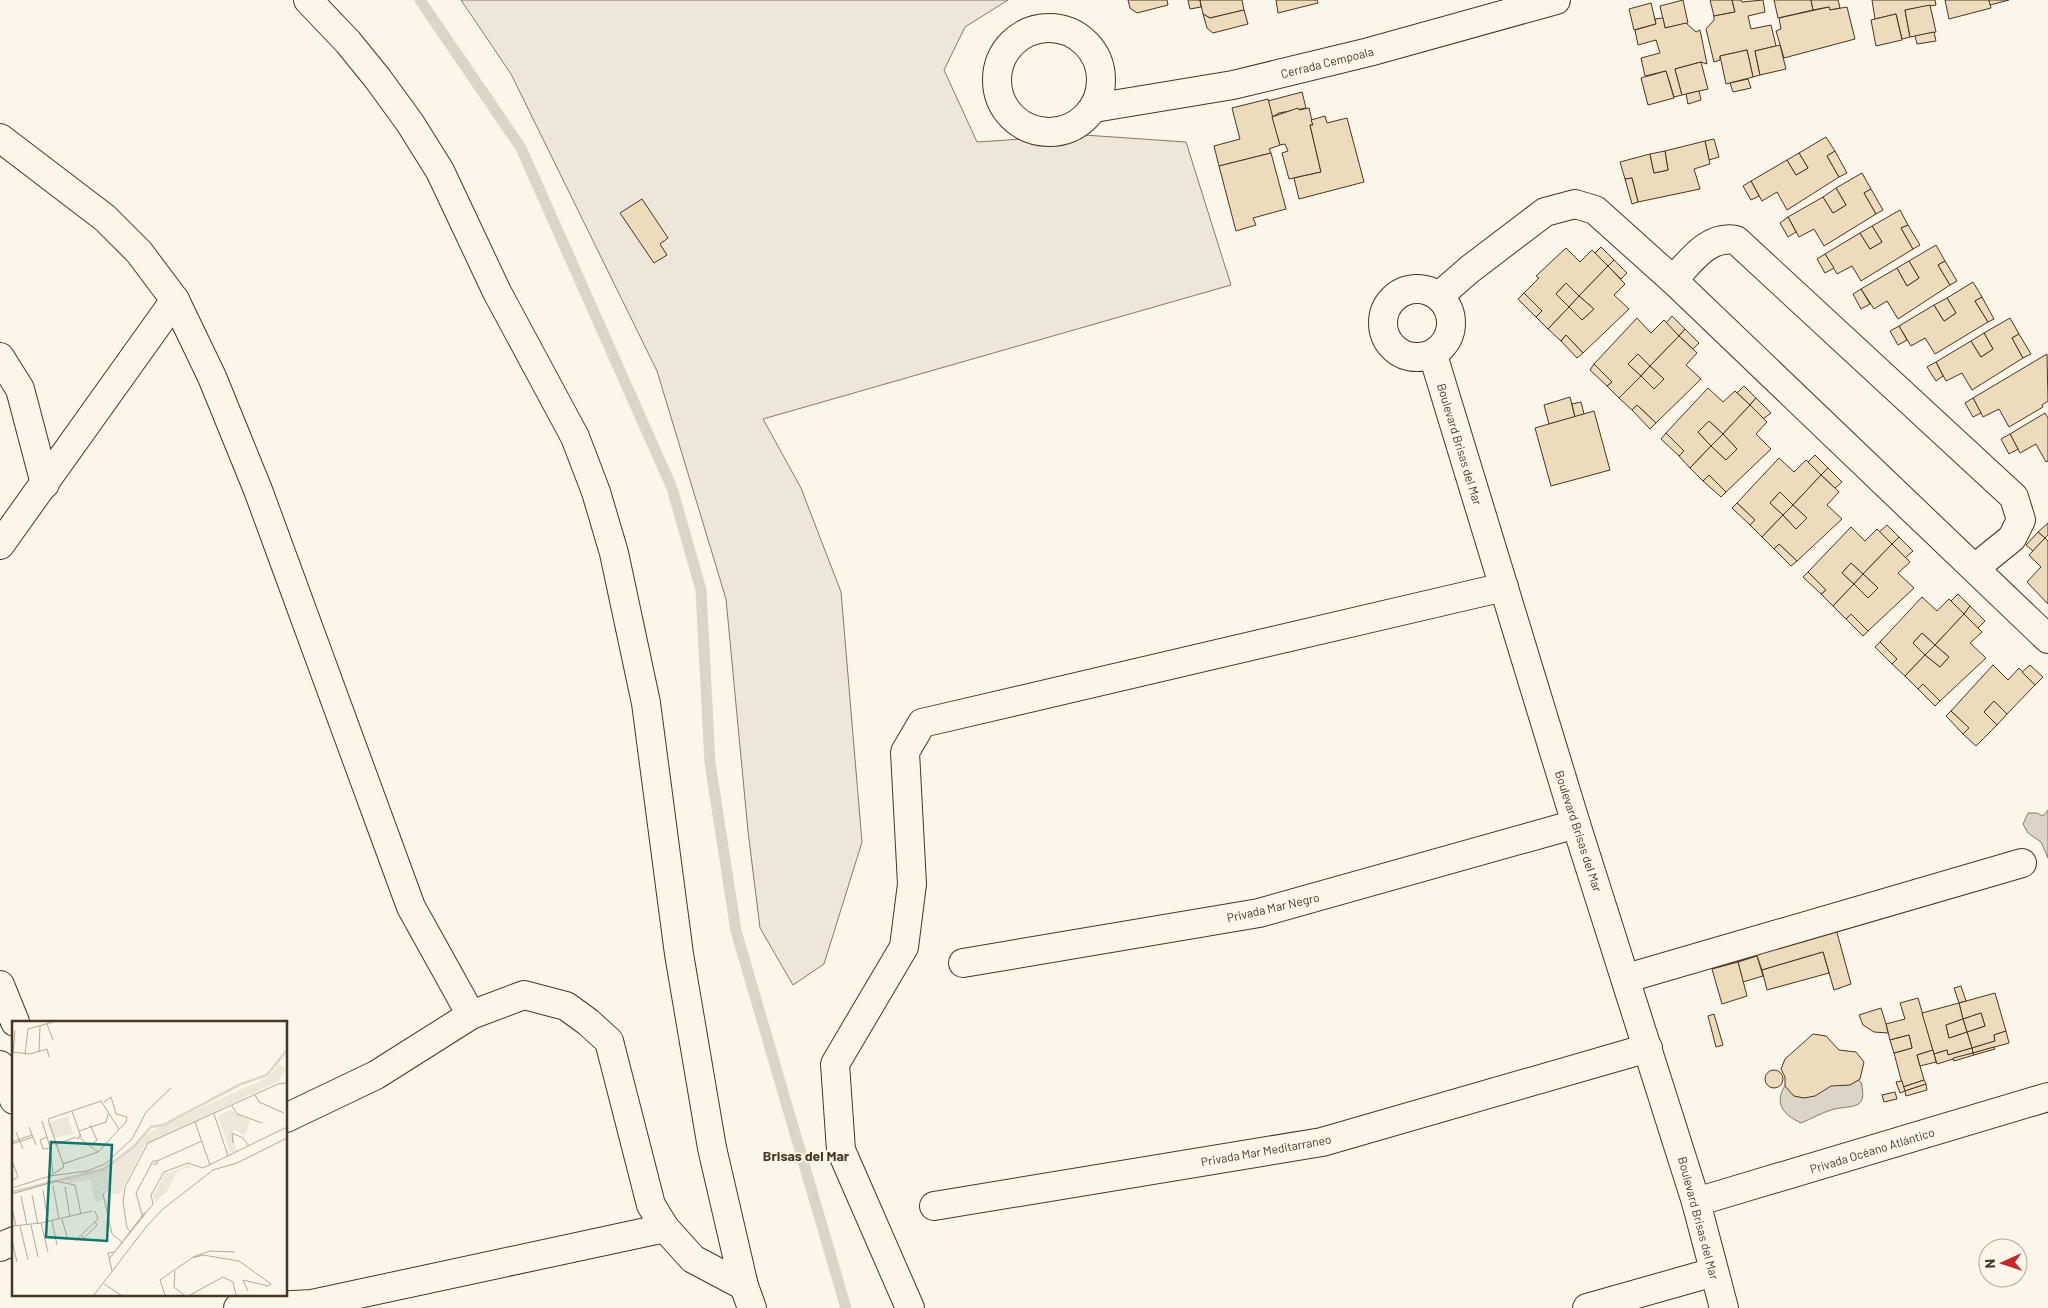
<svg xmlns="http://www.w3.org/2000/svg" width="2048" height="1308" font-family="Barlow,sans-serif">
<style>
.green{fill:#ede6d9;stroke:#887966}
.water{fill:#dcd4c6;stroke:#887966}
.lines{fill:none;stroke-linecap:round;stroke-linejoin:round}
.stream{stroke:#dcd4c6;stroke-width:11}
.building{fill:#ecdcbc;stroke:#4a3520}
.street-casing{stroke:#4a3520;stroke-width:30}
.secondary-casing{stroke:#4a3520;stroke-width:30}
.street{stroke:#fbf6e9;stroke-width:28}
.secondary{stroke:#fbf6e9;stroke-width:28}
.labels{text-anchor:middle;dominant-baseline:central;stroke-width:4;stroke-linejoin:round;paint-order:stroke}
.street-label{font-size:12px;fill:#4a3520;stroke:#fbf6e9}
.neighbourhood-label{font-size:14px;font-weight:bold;fill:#4a3520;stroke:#fbf6e9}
.inset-river{fill:none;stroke:#dcd4c6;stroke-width:2.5}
.inset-road{fill:none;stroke:#b4a999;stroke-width:1}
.view{fill:#0f766e;fill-opacity:0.15;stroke:#0f766e;stroke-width:2.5}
.inset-edge{fill:none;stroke:#4a3520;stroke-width:2.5}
</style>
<rect width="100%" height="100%" fill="#fbf6e9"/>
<path class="green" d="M461,0H1008L965,27L944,70L977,142L1084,135L1186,142L1231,285L763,419L801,488L841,592L862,842L824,964L793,985L760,928L748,831L726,599L657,371L511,74Z"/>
<g class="water">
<path d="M2048,810V858L2041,842L2028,833L2023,824L2028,813H2037L2043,816Z"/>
<path d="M1796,1072L1850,1075L1861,1082C1869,1113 1849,1104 1831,1110C1821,1113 1811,1119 1801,1123C1771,1109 1777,1092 1796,1072Z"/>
</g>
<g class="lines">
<path class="stream" d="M420,0L521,148L672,488L701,590L710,763L736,931L846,1308"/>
</g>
<g class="building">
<path d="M1128,0H1167L1168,5L1137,13L1130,8Z"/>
<path d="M1188,0H1200L1201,7L1190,9Z"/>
<path d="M1200,0H1242L1244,10L1210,18L1203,14Z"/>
<path d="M1276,0H1317L1318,3L1278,13Z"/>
<path d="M1683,0L1688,23L1665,28L1660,6Z"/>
<path d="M1710,0H1732L1735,12L1714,16Z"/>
<path d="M1732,0H1741L1742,2L1763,0L1765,12L1748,16L1751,29L1771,25L1776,46L1755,51L1760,75L1753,77L1747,50L1720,56V60L1714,62L1706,29L1714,20V16L1735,12Z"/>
<path d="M1774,0H1811L1813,10L1778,18Z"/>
<path d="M1811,0H1838L1840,8L1830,10L1829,7L1813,10Z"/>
<path d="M1872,0H1935L1936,5L1905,10L1910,37L1902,39L1896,14L1875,19Z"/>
<path d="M1945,0H1989L1991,8L1949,19Z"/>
<path d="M1989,0H2009L1990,5Z"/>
<path d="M1651,3L1656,24L1634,30L1629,9Z"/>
<path d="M1930,5L1936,32L1910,37L1905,10Z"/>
<path d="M1829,7L1830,10L1847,7L1855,39L1784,58L1776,31L1781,29L1779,18Z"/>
<path d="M1244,10L1248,24L1213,33L1207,28L1203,14L1210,18Z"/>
<path d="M1896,14L1902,40L1876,46L1871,20Z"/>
<path d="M1663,18L1665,28L1686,23L1696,32L1700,30L1707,64L1701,62L1675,69L1682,95L1674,97L1666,71L1645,76L1641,58L1660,53L1656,40L1638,45L1635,30L1656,24L1655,19Z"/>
<path d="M1934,32L1936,41L1917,44L1915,36Z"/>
<path d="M1780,45L1786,69L1760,75L1755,51Z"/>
<path d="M1747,50L1753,77L1726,84L1720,56Z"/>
<path d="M1701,62L1708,89L1682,95L1675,69Z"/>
<path d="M1666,71L1674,98L1648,105L1641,78Z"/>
<path d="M1748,79L1751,88L1733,92L1730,83Z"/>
<path d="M1699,91L1701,100L1688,104L1686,94Z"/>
<path d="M1302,92L1306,108L1279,113L1272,117L1268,101Z"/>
<path d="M1268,99L1280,145L1269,149L1271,153L1219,166L1214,146L1240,139L1232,108Z"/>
<path d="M1298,108L1299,110L1309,108L1313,125H1310L1321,172L1289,179L1282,153L1288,151L1285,144L1280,145L1272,117Z"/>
<path d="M1325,116L1327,123L1347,118L1364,182L1299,199L1294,178L1321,172L1310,125H1313L1311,120Z"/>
<path d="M1826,137L1835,151L1827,156L1839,177L1787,210L1777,192L1762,201L1751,181L1787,160L1796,175L1808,168L1799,153Z"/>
<path d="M1714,139L1719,157L1709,160L1705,141Z"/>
<path d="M1705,141L1710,164L1694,169L1700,189L1638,202L1632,178L1625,179L1620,162L1650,154L1654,173L1668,170L1665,151Z"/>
<path d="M1665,151L1668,170L1654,173L1650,154Z"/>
<path d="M1835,151L1847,173L1839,177L1827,156Z"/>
<path d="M1271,153L1286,209L1253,218L1256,225L1236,231L1219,166Z"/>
<path d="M1799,153L1808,168L1796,175L1787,160Z"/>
<path d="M1862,173L1871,189L1864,193L1876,214L1824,246L1814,229L1799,237L1788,217L1823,197L1833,213L1846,205L1836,188Z"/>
<path d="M1632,178L1638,202L1632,204L1625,179Z"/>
<path d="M1751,181L1759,196L1751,200L1743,186Z"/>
<path d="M1836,188L1846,205L1833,213L1823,197Z"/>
<path d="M1871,189L1883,210L1876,214L1864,193Z"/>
<path d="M642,199L668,238L660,244L667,255L654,263L620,213Z"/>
<path d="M1900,210L1908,225L1901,228L1913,249L1861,281L1852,266L1837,274L1825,254L1860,233L1870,249L1882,242L1872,226Z"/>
<path d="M1788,217L1796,232L1788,237L1780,223Z"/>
<path d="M1908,225L1920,245L1913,249L1901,228Z"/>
<path d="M1872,226L1882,242L1870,249L1860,233Z"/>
<path d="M1936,245L1945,261L1938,265L1950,285L1898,319L1887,301L1874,309L1861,289L1897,268L1907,286L1919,278L1909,261Z"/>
<path d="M1601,247L1614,260L1608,266L1595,253Z"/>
<path d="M1566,248L1580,262L1592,250L1608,266L1579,296L1566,283L1556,294L1569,307L1548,329L1536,317L1542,311L1524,293L1539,278L1536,276Z"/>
<path d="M1825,254L1834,268L1825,273L1817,259Z"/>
<path d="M1614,260L1627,273L1621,279L1608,266Z"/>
<path d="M1909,261L1919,278L1907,286L1897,268Z"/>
<path d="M1945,261L1957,281L1950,285L1938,265Z"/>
<path d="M1608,266L1625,284L1614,295L1629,309L1583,353L1566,335L1561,341L1548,329L1569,307L1582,320L1594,309L1579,296Z"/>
<path d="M1973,282L1982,297L1975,301L1988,322L1935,354L1925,338L1911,346L1899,326L1934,305L1944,321L1956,313L1947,298Z"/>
<path d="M1566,283L1579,296L1569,307L1556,294Z"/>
<path d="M1861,289L1870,304L1861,309L1853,294Z"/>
<path d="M1524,293L1542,311L1536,317L1518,299Z"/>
<path d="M1579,296L1594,309L1582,320L1569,307Z"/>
<path d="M1982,297L1994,319L1988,322L1975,301Z"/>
<path d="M1947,298L1956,313L1944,321L1934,305Z"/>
<path d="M1672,316L1685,329L1679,336L1666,323Z"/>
<path d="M1637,318L1651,333L1664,320L1679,336L1650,366L1638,354L1628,364L1641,376L1619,398L1607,386L1612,382L1594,364Z"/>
<path d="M2010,318L2019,334L2012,338L2023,358L1972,390L1962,373L1946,381L1936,362L1971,341L1981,357L1993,349L1984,333Z"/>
<path d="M1899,326L1907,340L1898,345L1890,331Z"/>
<path d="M1685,329L1699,343L1693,349L1679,336Z"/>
<path d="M1984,333L1993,349L1981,357L1971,341Z"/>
<path d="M2019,334L2031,354L2023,358L2012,338Z"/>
<path d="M1566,335L1583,353L1577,358L1561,341Z"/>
<path d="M1679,336L1697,353L1686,365L1701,379L1656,423L1637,405L1632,410L1619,398L1641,376L1654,389L1664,379L1650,366Z"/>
<path d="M1638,354L1650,366L1641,376L1628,364Z"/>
<path d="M2047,354L2048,401L2042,405L2043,407L2009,427L1999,409L1983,417L1973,398Z"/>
<path d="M1936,362L1943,376L1936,381L1927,367Z"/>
<path d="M1594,364L1612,382L1607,386L1590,370Z"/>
<path d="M1650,366L1664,379L1654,389L1641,376Z"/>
<path d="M1744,386L1756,398L1750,405L1737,393Z"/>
<path d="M1708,388L1723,402L1735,391L1750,405L1723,434L1709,421L1698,432L1711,446L1690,468L1679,456L1684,451L1666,433Z"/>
<path d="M1570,397L1575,417L1549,424L1544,405Z"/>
<path d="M1756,398L1771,413L1763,419L1750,405Z"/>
<path d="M1973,398L1981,413L1973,417L1965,403Z"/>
<path d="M1581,402L1584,414L1575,417L1572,404Z"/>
<path d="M1637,405L1656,423L1650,429L1632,410Z"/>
<path d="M1750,405L1767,422L1756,434L1771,449L1726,492L1709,475L1703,481L1690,468L1711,446L1726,460L1737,449L1723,434Z"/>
<path d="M1594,411L1610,470L1551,486L1535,428Z"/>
<path d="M2045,413L2048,418V461L2046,462L2036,444L2020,453L2010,434Z"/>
<path d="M1709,421L1723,434L1711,446L1698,432Z"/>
<path d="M1666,433L1684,451L1679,456L1661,439Z"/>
<path d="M1723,434L1737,449L1726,460L1711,446Z"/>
<path d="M2010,434L2018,449L2009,454L2001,439Z"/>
<path d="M1815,455L1828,468L1821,475L1808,462Z"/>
<path d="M1779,458L1794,472L1806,460L1821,475L1793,505L1780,492L1770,503L1783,515L1762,537L1750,525L1755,520L1737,503Z"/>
<path d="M1828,468L1842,482L1835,488L1821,475Z"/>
<path d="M1709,475L1726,492L1721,497L1703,481Z"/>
<path d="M1821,475L1839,492L1827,505L1842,519L1797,561L1779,544L1774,549L1762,537L1783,515L1796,529L1807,518L1793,505Z"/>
<path d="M1780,492L1793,505L1783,515L1770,503Z"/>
<path d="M1737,503L1755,520L1750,525L1732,508Z"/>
<path d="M1793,505L1807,518L1796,529L1783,515Z"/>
<path d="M2048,523V535L2045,538L2038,532Z"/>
<path d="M1887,525L1899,537L1892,544L1879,532Z"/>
<path d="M1851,527L1865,541L1877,529L1892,544L1863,574L1851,563L1842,573L1854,584L1833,606L1821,594L1826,590L1808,572Z"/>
<path d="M2038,532L2045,538L2033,551L2026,545Z"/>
<path d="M1899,537L1913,551L1905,558L1892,544Z"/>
<path d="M2045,538L2048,541V604L2027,582L2041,567L2029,555Z"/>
<path d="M1779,544L1797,561L1791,566L1774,549Z"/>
<path d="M1892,544L1910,562L1898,573L1914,588L1868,631L1851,614L1846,619L1833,606L1854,584L1868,598L1878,588L1863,574Z"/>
<path d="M1851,563L1863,574L1854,584L1842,573Z"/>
<path d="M1808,572L1826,590L1821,594L1803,577Z"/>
<path d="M1863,574L1878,588L1868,598L1854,584Z"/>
<path d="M1958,594L1970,606L1964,614L1951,601Z"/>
<path d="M1922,597L1937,611L1949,599L1964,614L1935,645L1922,633L1913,643L1925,655L1905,676L1892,664L1897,659L1880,642Z"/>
<path d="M1970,606L1985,621L1978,628L1964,614Z"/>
<path d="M1851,614L1868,631L1863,636L1846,619Z"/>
<path d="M1964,614L1982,632L1970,643L1986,658L1940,701L1923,684L1918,689L1905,676L1925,655L1940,667L1949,657L1935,645Z"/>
<path d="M1922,633L1935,645L1925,655L1913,643Z"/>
<path d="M1880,642L1897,659L1892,664L1875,647Z"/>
<path d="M1935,645L1949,657L1940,667L1925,655Z"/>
<path d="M1993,665L2008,680L2019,668L2035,685L2007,714L1994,701L1984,712L1997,725L1976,746L1963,734L1969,728L1951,711Z"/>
<path d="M2030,665L2043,677L2035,685L2022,672Z"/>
<path d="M1923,684L1940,701L1935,706L1918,689Z"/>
<path d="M1994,701L2007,714L1997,725L1984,712Z"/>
<path d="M1951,711L1969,728L1963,734L1946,716Z"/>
<path d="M1836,929L1851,984L1834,990L1823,952L1762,970L1757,956L1712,969L1711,965Z"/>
<path d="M1823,952L1829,973L1767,990L1762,970Z"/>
<path d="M1757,956L1763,976L1743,982L1738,962Z"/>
<path d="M1738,962L1747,996L1722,1004L1712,969Z"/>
<path d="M1961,986L1966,1001L1959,1003L1954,988Z"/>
<path d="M1995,993L2006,1031L1994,1035L1995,1041L1972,1048L1967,1032L1985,1026L1981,1013L1963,1019L1959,1003Z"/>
<path d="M1918,998L1933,1050L1917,1055L1924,1080L1903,1087L1894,1053L1912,1048L1909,1035L1890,1040L1886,1024L1905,1019L1900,1003Z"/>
<path d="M1959,1003L1963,1019L1946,1025L1949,1038L1967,1032L1972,1048L1948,1055L1947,1050L1934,1054L1922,1013Z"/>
<path d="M1881,1008L1886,1024L1888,1033L1874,1032L1863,1025L1859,1015Z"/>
<path d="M1981,1013L1985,1026L1967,1032L1963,1019Z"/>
<path d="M1714,1014L1723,1045L1716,1047L1708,1016Z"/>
<path d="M1963,1019L1967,1032L1949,1038L1946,1025Z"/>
<path d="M2006,1031L2009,1043L1973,1053L1972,1048L1995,1041L1994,1035Z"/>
<path d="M1813,1034L1826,1036L1839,1050L1856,1052L1864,1062L1860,1079L1850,1085L1831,1086L1815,1096L1804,1098L1794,1096L1785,1086V1077L1781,1069L1785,1059Z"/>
<path d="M1909,1035L1912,1048L1894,1053L1890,1040Z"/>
<path d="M1994,1047L1995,1049L1974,1055L1973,1053Z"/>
<path d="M1972,1048L1973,1053L1937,1064L1934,1054L1947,1050L1948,1055Z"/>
<path d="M1933,1050L1936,1062L1920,1066L1917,1055Z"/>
<path d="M1973,1053L1974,1055L1954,1061L1953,1058Z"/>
<circle cx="1774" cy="1079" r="9"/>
<path d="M1924,1080L1926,1084L1905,1091L1903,1087Z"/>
<path d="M1902,1081L1905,1091L1900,1093L1896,1082Z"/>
<path d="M1926,1084L1927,1090L1906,1096L1905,1091Z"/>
<path d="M1895,1092L1897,1099L1884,1102L1882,1095Z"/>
</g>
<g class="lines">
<defs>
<g id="street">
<path d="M308,0L348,42L378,79L410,123L440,171L497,292L575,437L596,492L614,553L646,703L679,954L712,1148L744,1286"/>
<circle cx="1049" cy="80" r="52"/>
<path d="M1094,108L1233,85L1369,52L1556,0"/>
<path d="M0,138L105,218L139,252L175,300L212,377L258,490L411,907L471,1015"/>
<path d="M1673,280C1691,261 1708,235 1736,240L2014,497L2021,520L2012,538L1975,568"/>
<path d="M1439,296L1470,269L1545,212L1575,204L1595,210L1673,280L2048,639"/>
<path d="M0,357L20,389L45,484"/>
<path d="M0,545L175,300"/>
<path d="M963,963L1259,913L1576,824"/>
<path d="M1627,978L2022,863"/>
<path d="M0,985L15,1022"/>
<path d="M0,1065L14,1100"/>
<path d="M286,1118L376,1075L471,1015L524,995L566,1006L588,1022L609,1041L651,1205L665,1228L693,1259L744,1286"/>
<path d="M1696,1202L2048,1097"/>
<path d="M934,1206L1322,1142L1648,1048"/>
<path d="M0,1247L14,1241"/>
<path d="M238,1308L312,1304L665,1228"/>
<path d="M910,1308L841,1150L835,1064L904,947L912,884L905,752L922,723L1504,587"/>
<path d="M1587,1308L1714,1272"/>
</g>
<g id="secondary">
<circle cx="1417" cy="323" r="34"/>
<path d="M1433,355L1576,824L1696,1202L1724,1308"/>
<path d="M744,1286L752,1308"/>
</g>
</defs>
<use href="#street" class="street-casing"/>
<use href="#secondary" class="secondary-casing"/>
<use href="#street" class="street"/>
<use href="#secondary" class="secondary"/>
</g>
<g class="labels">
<g class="street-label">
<text transform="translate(1327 62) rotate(-14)">Cerrada Cempoala</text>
<text transform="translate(1460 444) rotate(73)">Boulevard Brisas del Mar</text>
<text transform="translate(1579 831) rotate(72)">Boulevard Brisas del Mar</text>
<text transform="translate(1273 907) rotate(-13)">Privada Mar Negro</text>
<text transform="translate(1266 1150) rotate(-10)">Privada Mar Meditarraneo</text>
<text transform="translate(1872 1150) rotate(-17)">Privada Océano Atlántico</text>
<text transform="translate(1699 1218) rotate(75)">Boulevard Brisas del Mar</text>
</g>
<g class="neighbourhood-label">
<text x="806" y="1155">Brisas del Mar</text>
</g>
</g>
<g transform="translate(12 1021)">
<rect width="275" height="275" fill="#fbf6e9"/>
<path d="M267,43L275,48L265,61L133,124L108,173H98L94,168L91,169L90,179L84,181L78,159L58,162L52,158L95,148L139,110L256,56ZM218,89L238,100L233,114L222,109L220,112L225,130L218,132L206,95ZM56,95L61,113L41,117L35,102ZM176,144L180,146L166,149L154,172L143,181L141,174L153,153Z" fill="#ede6d9"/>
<path class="inset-river" d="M0,171L92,148L121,126L139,106L151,104L229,63L255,54L275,29"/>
<path class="inset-road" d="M35,3L41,19M0,31L18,33L35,28L37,36M27,31L28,5M1,32L3,9M13,33L16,8L41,1M243,74L247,81L272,92M220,85L225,93L250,102M60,90L69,116L65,118L68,114M202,93L216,135M30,100L38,126L41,152M183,101L198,144M17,106L24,124M67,110L94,101L96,93M4,111L11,128M35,116L28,119L31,128L38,127M69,118L86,131M0,121L20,114M221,122L220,112L231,117L237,125M0,123L21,116M43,124L64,116M77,125L85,119L78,104M0,140L6,156L0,159M145,140L190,120M51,143L86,131L114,101L115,96L104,93L99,76L92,81M38,155L52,146L36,98L89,80L107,108M41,165L47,198M53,166L58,196M0,167L38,155L75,150L93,143L120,118L134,91L159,67M31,169L36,201M94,170L91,173L100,213L111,222M0,173L44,160L63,164L69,193M20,174L26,203M9,175L15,204M0,187L4,205M131,197L124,172L141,140H145V143H141M50,198L55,216M40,200L45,224M29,202L36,231M19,204L26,236M0,205L29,202L80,190M8,205L16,239M119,211L115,207L111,181L113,166L136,122L266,63L275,62M69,215L72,217L85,204L83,201M0,219L5,241M63,220L86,198L83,190M105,228L133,191M181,236L198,230L223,231M97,238L141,183L139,174L152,151L176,142L191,147L275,106M100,250L96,232L102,231M163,250L162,266L172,274M92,263L109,274M82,274L134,206L151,188L201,149L225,142L275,117M153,274L148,259L180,237L191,234L227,240L259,263L256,265L231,259L236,270M178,274L211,256L221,261L224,274"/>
<path class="view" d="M39,121L100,124L95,220L34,216Z"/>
<rect width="275" height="275" class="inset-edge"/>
</g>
<g transform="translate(2003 1263) rotate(267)"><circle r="24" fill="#fbf6e9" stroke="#b4a999"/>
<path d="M0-4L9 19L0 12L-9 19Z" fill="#c62828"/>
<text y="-8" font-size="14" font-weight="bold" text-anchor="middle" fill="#4a3520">N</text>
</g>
</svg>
